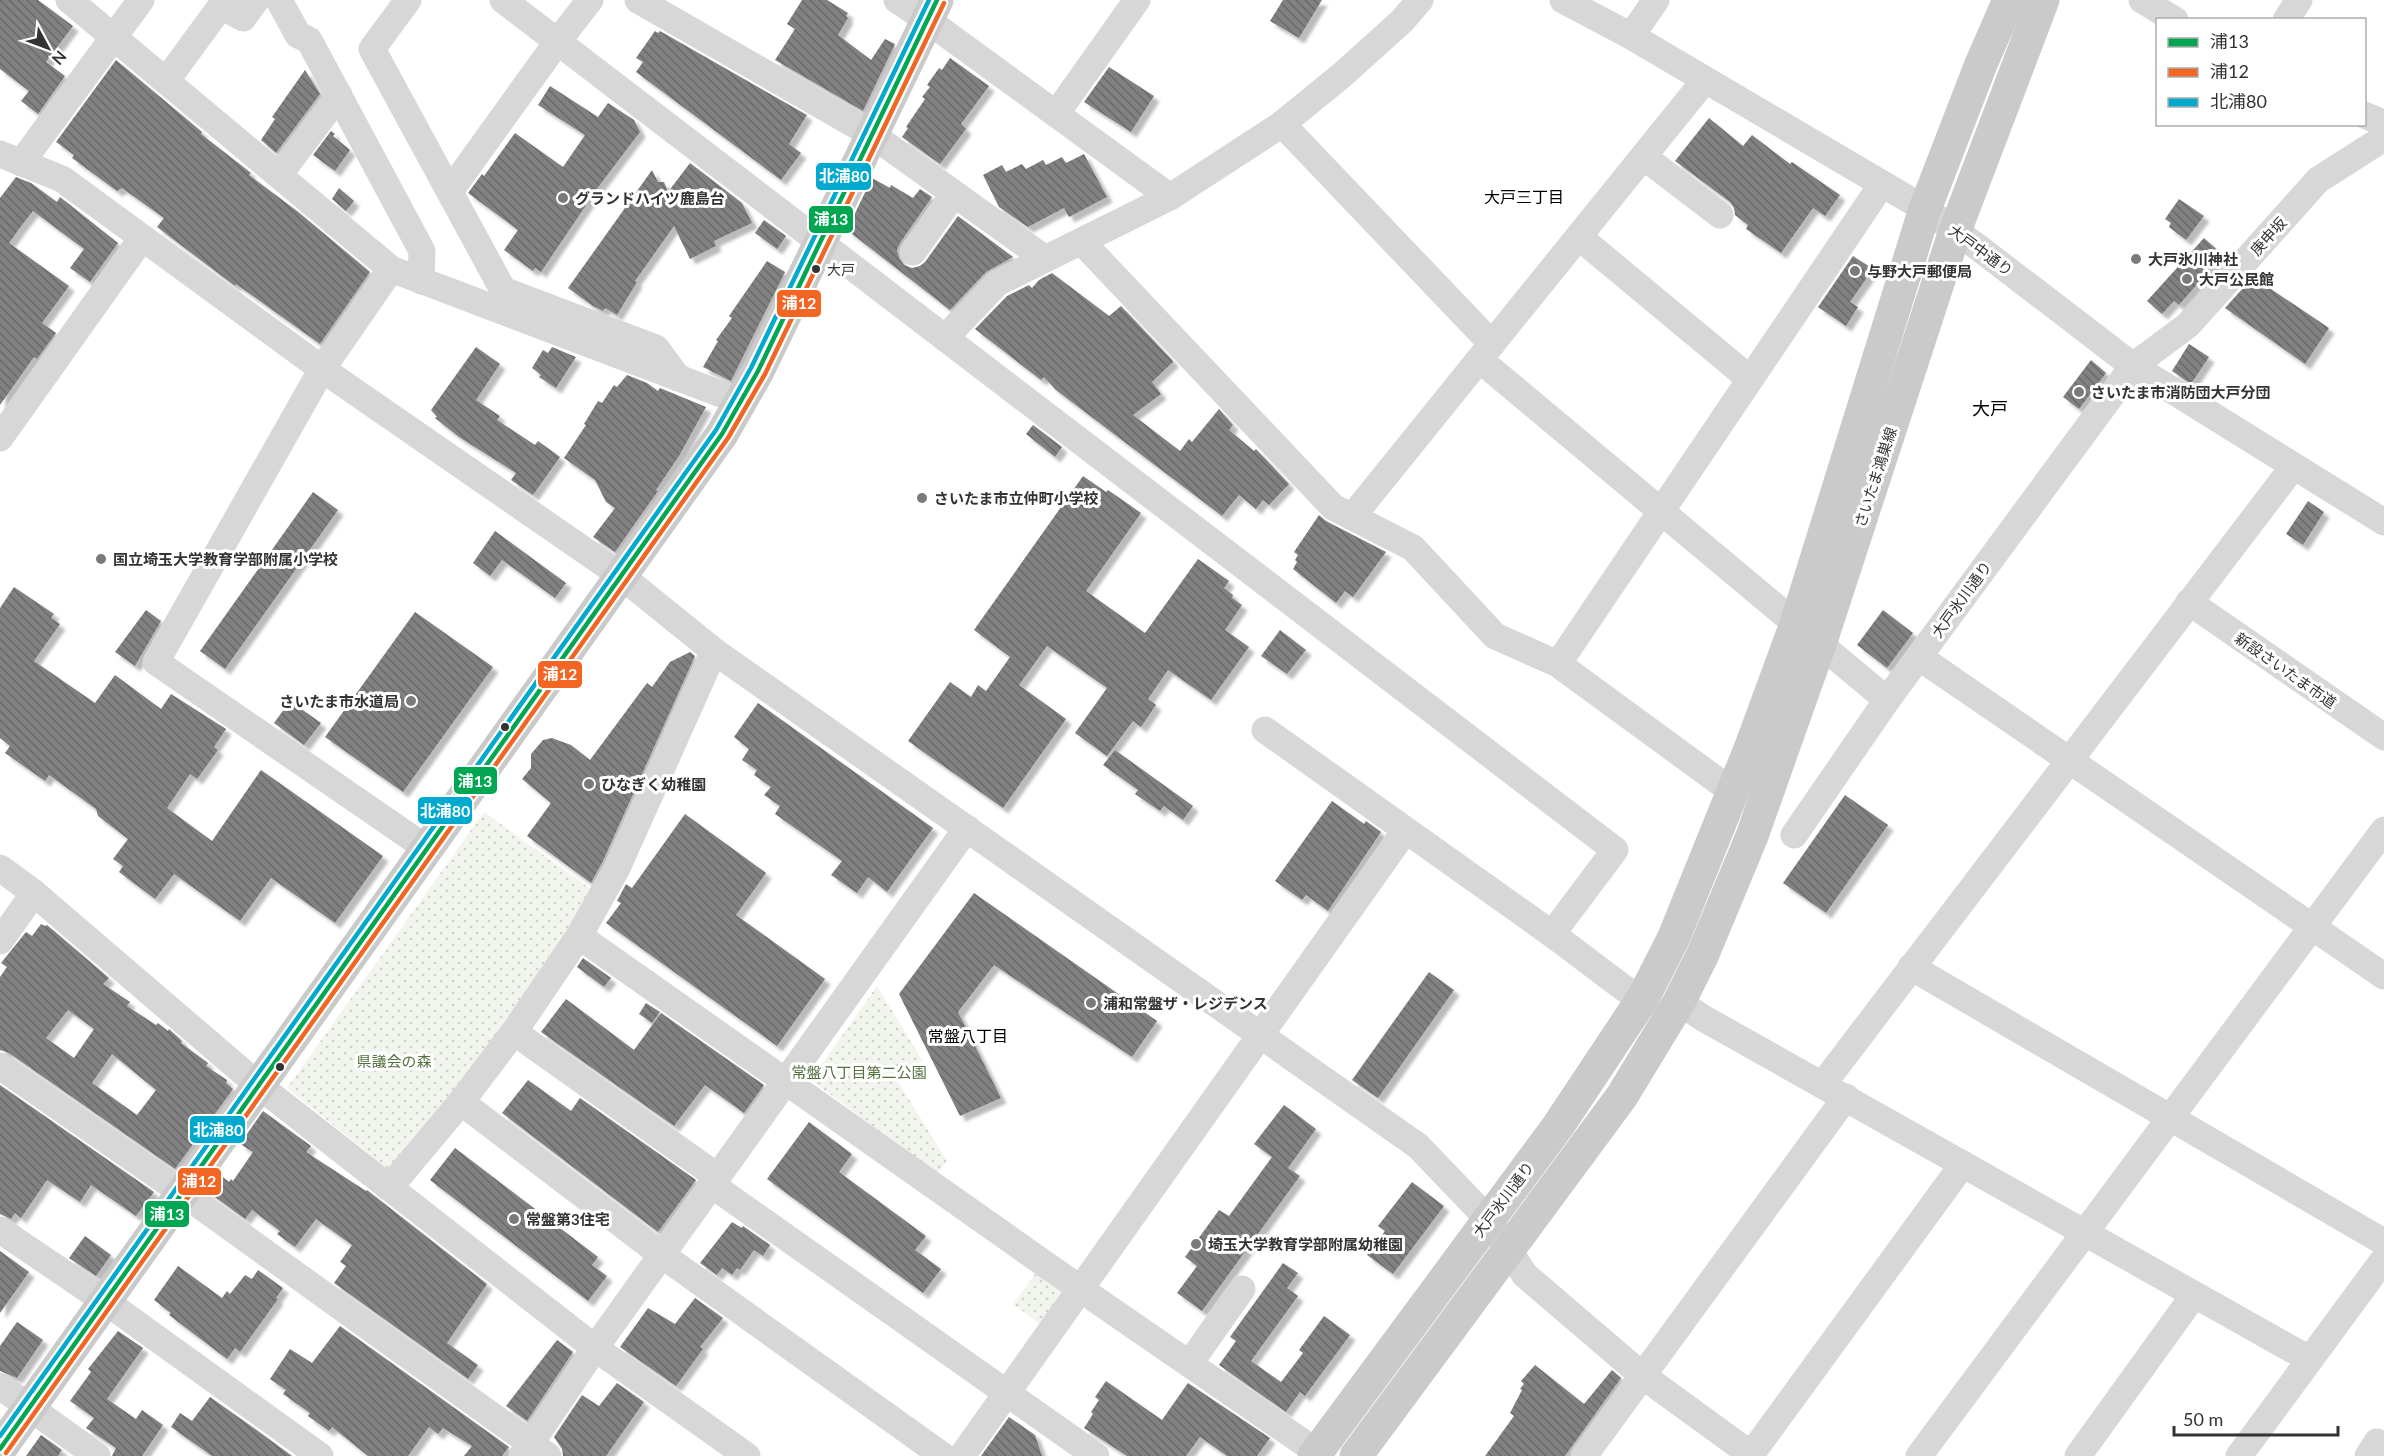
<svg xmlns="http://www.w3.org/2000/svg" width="2384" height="1456" font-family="Lato,'Noto Sans JP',sans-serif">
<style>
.park{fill:url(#park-dots)}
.building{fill:url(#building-back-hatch);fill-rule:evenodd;filter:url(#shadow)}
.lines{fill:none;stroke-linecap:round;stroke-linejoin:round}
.minor{stroke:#d7d7d7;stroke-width:27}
.major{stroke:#cacaca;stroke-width:33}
.bus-1-casing{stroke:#fff;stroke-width:9}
.bus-2-casing{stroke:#fff;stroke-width:9}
.bus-3-casing{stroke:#fff;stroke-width:9}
.bus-1{stroke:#00a651;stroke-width:4.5}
.bus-2{stroke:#f26522;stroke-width:4.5}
.bus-3{stroke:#00a9ce;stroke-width:4.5}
.poi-dot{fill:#7a7a7a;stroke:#fff;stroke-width:2}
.bus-dot{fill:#333;stroke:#fff;stroke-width:2}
.labels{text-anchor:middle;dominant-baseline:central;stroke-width:6;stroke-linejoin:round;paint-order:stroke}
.bus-label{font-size:14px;fill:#333;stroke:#fff;text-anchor:start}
.poi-label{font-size:15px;font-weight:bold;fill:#333;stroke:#fff;text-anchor:start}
.street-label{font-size:15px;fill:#333;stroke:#fff}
.park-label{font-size:15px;fill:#56703f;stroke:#fff}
.neighbourhood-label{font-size:16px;fill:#000;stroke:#fff}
.quarter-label{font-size:18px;fill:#000;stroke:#fff}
.line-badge{stroke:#fff;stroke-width:2}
.badge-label{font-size:16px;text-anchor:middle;font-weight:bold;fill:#fff}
</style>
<defs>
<pattern id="park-dots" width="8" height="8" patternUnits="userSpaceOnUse" patternTransform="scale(1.5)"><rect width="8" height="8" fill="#f1f5ed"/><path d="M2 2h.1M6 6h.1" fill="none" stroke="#cfd2cc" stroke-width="1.8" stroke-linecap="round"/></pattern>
<pattern id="building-back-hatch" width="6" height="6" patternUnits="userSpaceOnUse" patternTransform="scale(1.5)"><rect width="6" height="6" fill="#818181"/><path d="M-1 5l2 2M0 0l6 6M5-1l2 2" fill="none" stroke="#6a6a6a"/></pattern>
<filter id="shadow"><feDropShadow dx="5.5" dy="5.5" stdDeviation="1.5" flood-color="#0004"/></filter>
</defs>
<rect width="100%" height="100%" fill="#fff"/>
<g class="park">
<path d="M484,812L595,892L561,953L392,1172L287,1088Z"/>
<path d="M877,986L922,1060L895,1077L947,1161L937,1174L811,1080Z"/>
<path d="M1036,1273L1064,1294L1041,1325L1013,1304Z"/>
</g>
<g class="building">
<path d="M0,0H38L73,26L46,62L65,76L38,114L21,101L29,91L0,69Z"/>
<path d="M802,0H827L848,13L846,16L848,18L838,35L871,60L885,39L895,44L863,111L775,60L795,29L787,24Z"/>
<path d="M1283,0H1322L1299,38L1270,21Z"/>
<path d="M655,31L658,33L660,31L807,115L789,144L801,153L781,180L636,72L643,62L636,58Z"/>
<path d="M950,58L989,86L961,124L966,129L940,164L902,137L908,128L906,127L925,99L922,97L930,87L927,85L939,68L942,70Z"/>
<path d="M116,60L202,132L201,134L251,173L249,175L297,211L370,272L320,344L236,284L235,286L157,227L164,218L122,188L117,191L72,158L74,155L56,142Z"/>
<path d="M1109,67L1154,96L1131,132L1084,102Z"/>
<path d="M305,70L320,94L276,153L261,140L275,119L272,117Z"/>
<path d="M550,86L598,117L608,103L634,120L640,132L599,186L541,272L535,268L533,271L504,250L518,230L468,193L482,174L484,176L515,133L563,167L585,135L538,105Z"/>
<path d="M1709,118L1743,146L1752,135L1790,164L1792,162L1840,195L1825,216L1813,208L1781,253L1746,229L1748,225L1735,215L1734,208L1730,202L1675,161Z"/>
<path d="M331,131L335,134L333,136L350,150L335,171L313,155Z"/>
<path d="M1084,154L1107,197L1069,217L1064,208L1028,227L999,207L983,175L1002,165L1006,172L1022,164L1026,169L1043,160L1046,165L1062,157L1066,163Z"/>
<path d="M690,163L742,203L752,223L714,241L716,246L690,259L674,226L635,281L637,282L617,315L605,308L603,311L593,306L568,288L652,170L658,182H664L668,192Z"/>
<path d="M16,177L31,183L57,202L60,197L118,243L90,282L70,268L84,249L33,211L22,225L9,243L69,286L42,323L56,333L37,359L34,357L0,405V198Z"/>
<path d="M872,178L890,188L891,185L913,198L920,189L932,197L900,243L897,250L899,258L904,265L912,268L920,266L925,262L958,216L1013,257L986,272L950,310L847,230Z"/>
<path d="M339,188L354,201L346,211L332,199Z"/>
<path d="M2179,199L2204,216L2186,240L2169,227L2171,223L2165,219Z"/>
<path d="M764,220L786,236L777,249L755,233Z"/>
<path d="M2204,238L2223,255L2179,305L2174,301L2162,314L2147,301Z"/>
<path d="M1853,256L1873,269L1850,302L1858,307L1846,326L1818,307Z"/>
<path d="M767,261L785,272L731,381L703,367L718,341L716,340L732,318L729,316Z"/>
<path d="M1052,273L1109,316L1121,306L1172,360L1173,362L1152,382L1161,394L1133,415L1180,451L1189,439L1192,442L1219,409L1233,425L1229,430L1254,451L1256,449L1289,484L1269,505L1263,500L1256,509L1239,495L1222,516L1056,390L1044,377L1041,380L975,329L1007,296L1029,285L1032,288L1039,280Z"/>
<path d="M2253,277L2329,328L2305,364L2225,308Z"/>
<path d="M2189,344L2209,357L2191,384L2172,371Z"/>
<path d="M476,347L500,364L476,400L500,416L497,420L535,445L538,441L560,457L533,495L511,480L516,473L459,437L435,418L437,417L431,410Z"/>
<path d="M552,347L576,357L556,388L539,377L541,375L532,368L543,350L548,353Z"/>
<path d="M2091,360L2106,373L2079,409L2063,397Z"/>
<path d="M627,375L647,383L658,391L660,388L706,407L679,456L656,490L658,491L615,552L593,537L615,508L606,502L595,480L564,458L586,425L584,424L598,401L602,403L614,385L617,387Z"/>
<path d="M1033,425L1062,447L1055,457L1026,434Z"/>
<path d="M1083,476L1106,492L1108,490L1141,513L1086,591L1145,633L1198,559L1229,581L1224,588L1233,595L1232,598L1242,605L1225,630L1249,647L1211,700L1168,670L1148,699L1156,705L1141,727L1133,721L1107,756L1075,733L1107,688L1047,646L1019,685L1066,719L1003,808L908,741L950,682L971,697L978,685L986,691L1010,657L974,630Z"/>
<path d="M313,492L338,510L225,669L200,651Z"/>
<path d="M2308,501L2324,512L2303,545L2286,534Z"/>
<path d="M1319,515L1326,521L1386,552L1353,597L1345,591L1336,603L1293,569L1297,562L1295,560L1298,555L1294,552Z"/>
<path d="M495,531L566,583L555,598L502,560L490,576L473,563Z"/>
<path d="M14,587L54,614L51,618L60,624L34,661L95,703L115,675L161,709L171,694L226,729L214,747L218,750L197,779L190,774L167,808L212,841L261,770L383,856L335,923L271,878L240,921L174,874L155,899L119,872L123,866L113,859L128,839L98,816L96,809L49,775L45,781L5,753L10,746L0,738V608Z"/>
<path d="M146,610L161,621L135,666L115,652Z"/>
<path d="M1883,610L1913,633L1887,668L1857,645Z"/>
<path d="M415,612L493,667L403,792L325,737Z"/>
<path d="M1280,630L1306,650L1287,674L1261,656Z"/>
<path d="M690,652L695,656L603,861L591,883L527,836L551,803L522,779L531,768V754L543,740L552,738L571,745L590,760L647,683L652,687L670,662Z"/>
<path d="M290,701L321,723L304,745L274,723Z"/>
<path d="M758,703L933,828L887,892L868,877L857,893L831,875L842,861L775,814L780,806L764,795L771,787L754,775L757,770L742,760L749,749L734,737Z"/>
<path d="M1115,750L1193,806L1183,820L1164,806L1160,811L1135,794L1138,790L1103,765Z"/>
<path d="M1845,795L1888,825L1826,913L1783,883Z"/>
<path d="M1332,801L1364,824L1366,821L1381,832L1328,911L1306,895L1302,900L1275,881Z"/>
<path d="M685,814L766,873L736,915L825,979L777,1046L606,923L621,903L617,901L626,884L632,888Z"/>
<path d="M974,893L1157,1021L1132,1057L994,965L958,1012L1001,1098L960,1116L899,994Z"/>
<path d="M41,924L45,926L47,925L109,978L103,984L130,1002L127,1006L156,1025L158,1023L168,1031L169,1029L182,1041L181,1043L208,1063L206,1066L227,1080L226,1083L233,1089L175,1169L9,1053L0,1050V977L7,967L1,963L26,932L32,936ZM68,1010L94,1029L74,1058L46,1038ZM112,1054L156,1090L137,1115L92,1083Z"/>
<path d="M583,958L611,978L604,987L577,967Z"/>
<path d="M1429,972L1454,990L1378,1098L1352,1080Z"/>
<path d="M566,999L634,1050L661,1013L764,1085L744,1113L705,1085L674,1126L541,1032Z"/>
<path d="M646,1003L660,1012L652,1023L639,1014Z"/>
<path d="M528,1080L571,1111L580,1098L696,1180L658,1232L502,1113Z"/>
<path d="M0,1085L154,1192L136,1216L91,1185L80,1202L47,1180L21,1218L15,1213L11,1219L0,1214Z"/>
<path d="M1284,1105L1316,1129L1288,1168L1300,1176L1202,1311L1177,1293L1197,1266L1185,1257L1219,1210L1229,1216L1272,1157L1254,1144Z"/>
<path d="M263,1111L311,1146L306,1152L366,1191L367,1190L487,1284L447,1343L478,1365L468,1379L334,1283L346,1266L340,1262L352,1245L316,1219L295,1247L277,1234L280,1231L252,1210L245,1219L207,1191L219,1174L229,1182L231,1179L233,1181L253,1152L240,1144Z"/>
<path d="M809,1122L852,1154L839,1172L926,1236L915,1250L941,1269L923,1293L767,1179Z"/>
<path d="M455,1148L598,1257L592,1265L607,1276L588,1301L430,1180Z"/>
<path d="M1412,1182L1444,1206L1393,1274L1367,1255L1385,1231L1378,1226Z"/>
<path d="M732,1222L742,1228L743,1226L770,1245L763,1256L754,1250L740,1270L737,1268L732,1275L722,1268L717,1275L700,1263Z"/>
<path d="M85,1236L111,1255L96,1276L69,1258Z"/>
<path d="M0,1251L29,1272L0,1313Z"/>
<path d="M1283,1263L1298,1273L1287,1288L1298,1296L1251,1361L1281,1382L1303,1353L1299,1350L1324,1316L1350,1335L1305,1396L1300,1392L1286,1412L1219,1365L1236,1341L1230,1337Z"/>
<path d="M178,1266L222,1298L227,1291L230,1294L245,1275L252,1279L258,1270L283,1288L276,1298L278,1299L240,1352L235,1348L227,1359L169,1315L171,1313L154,1300Z"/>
<path d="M695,1298L723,1318L700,1347L703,1349L676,1386L620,1347L648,1308L675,1324Z"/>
<path d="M17,1322L43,1340L17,1378L0,1371V1346Z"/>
<path d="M340,1326L509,1447L502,1456H464L472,1446L443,1428L438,1434L429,1427L408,1456H368L332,1427L329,1431L308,1416L310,1413L283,1394L286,1390L270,1379L290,1349L312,1363Z"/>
<path d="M118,1331L143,1348L107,1399L136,1419L142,1410L163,1425L142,1456H112L116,1448L86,1428L94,1418L70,1401L91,1372L88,1369Z"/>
<path d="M557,1340L573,1352L527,1421L506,1406Z"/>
<path d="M1535,1365L1584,1404L1612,1370L1621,1378L1565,1456H1485L1514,1416L1510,1413L1522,1390L1520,1389L1524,1384L1521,1381Z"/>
<path d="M1106,1381L1162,1420L1188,1383L1270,1438L1257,1456H1227L1200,1437L1186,1456H1127L1084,1428L1093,1414L1091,1412L1099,1400L1095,1397Z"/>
<path d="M617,1383L644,1402L606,1456H563L562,1449L554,1437L582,1395L599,1406Z"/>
<path d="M210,1397L258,1431L292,1456H212L171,1427L180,1413L192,1421Z"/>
<path d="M1009,1417L1035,1435L1042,1456H981Z"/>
<path d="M41,1435L62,1450L58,1456H26Z"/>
</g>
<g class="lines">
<g class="minor">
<path d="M69,0L391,269L742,402"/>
<path d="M279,0L298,35L309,40L422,251L421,281"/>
<path d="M408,0L372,49L503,290L656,348L678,378"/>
<path d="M503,0L1615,850L1552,934L1265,730"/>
<path d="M638,0L871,134L1044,258"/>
<path d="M897,0L927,20L1170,197"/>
<path d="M1563,0L1631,36L1925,209L1979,248L2133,366L2384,522"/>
<path d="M2142,0L2175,20"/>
<path d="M2286,20L2299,0"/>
<path d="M1631,36L1656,0"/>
<path d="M166,81L221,6L243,18L256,0"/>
<path d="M1056,114L1137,0"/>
<path d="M2364,115L2384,123"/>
<path d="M1282,124L1492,344"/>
<path d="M0,154L62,179L322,369L620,575L714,651L1418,1146L1488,1219L1525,1275L1643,1376L1753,1456"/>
<path d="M1644,157L1720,215"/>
<path d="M21,163L141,0"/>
<path d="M279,175L339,95"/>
<path d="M450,191L558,41L590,0"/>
<path d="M1579,237L1750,379"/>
<path d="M1082,242L1333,507L1413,548L1495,636L1558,664L1733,792"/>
<path d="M913,252L954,194"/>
<path d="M391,269L322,369L156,662L426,848"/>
<path d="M945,338L997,283L1170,197L1282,124L1342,75L1402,21L1420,0"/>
<path d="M1480,360L1796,624"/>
<path d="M0,438L142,238"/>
<path d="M1352,517L1705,80"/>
<path d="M2189,602L2384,737"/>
<path d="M1820,644L1887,700"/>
<path d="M1919,657L2384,976"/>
<path d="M1558,664L1882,184"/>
<path d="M1794,835L1887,700L2133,366L2188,325L2318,180L2384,138"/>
<path d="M0,868L34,893L258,1085L595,1348L747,1456"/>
<path d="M1552,934L1625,989L1643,998"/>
<path d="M579,936L1079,1288L1317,1452"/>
<path d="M0,941L34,893"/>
<path d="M1911,967L2384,1242"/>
<path d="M1679,1002L1703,1018L2309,1359"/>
<path d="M514,1032L718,1177"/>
<path d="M0,1066L181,1192L548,1456"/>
<path d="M1823,1084L2293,467"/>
<path d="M461,1102L662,1255L943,1456"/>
<path d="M712,1185L1096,1456"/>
<path d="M389,1188L461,1102L514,1032L579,936L617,868L714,651"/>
<path d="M0,1230L105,1301L320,1456"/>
<path d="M1190,1363L1242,1289"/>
<path d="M0,1386L97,1456"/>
<path d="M522,1456L595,1348L967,828"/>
<path d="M962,1456L1405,831"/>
<path d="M1584,1456L1846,1097"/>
<path d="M1750,1456L1963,1164"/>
<path d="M1919,1456L2384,830"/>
<path d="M2078,1456L2194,1295"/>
<path d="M2239,1456L2384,1259"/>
<path d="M2368,1456L2377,1442"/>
</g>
<g class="major">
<path d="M0,1449L722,434L758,371L937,0"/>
<path d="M1314,1456L1558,1126L1643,998L1674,937L1750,749L1796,624L1925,209L1981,64L2009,0"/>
<path d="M1356,1456L1622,1096L1679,1002L1703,954L1752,836L1820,644L1955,231L2043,0"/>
</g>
<defs>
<path id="bus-1" d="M0,1449L722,434L758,371L937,0"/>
<path id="bus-2" d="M6,1453L728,438L765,374L944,3"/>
<path id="bus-3" d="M0,1436L716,430L751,368L929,0"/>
</defs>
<use href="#bus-1" class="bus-1-casing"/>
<use href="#bus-2" class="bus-2-casing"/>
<use href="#bus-3" class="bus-3-casing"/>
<use href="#bus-1" class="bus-1"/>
<use href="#bus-2" class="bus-2"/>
<use href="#bus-3" class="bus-3"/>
</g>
<g class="poi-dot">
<circle cx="563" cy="198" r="6"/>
<circle cx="2136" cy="259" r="6"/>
<circle cx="1855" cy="271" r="6"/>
<circle cx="2187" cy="279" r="6"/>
<circle cx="2079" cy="392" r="6"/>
<circle cx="922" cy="498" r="6"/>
<circle cx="101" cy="559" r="6"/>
<circle cx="411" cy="701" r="6"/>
<circle cx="589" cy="784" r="6"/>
<circle cx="1091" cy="1003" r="6"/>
<circle cx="514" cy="1219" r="6"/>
<circle cx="1196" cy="1244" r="6"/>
</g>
<g class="bus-dot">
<circle cx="816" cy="269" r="5"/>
<circle cx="505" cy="727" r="5"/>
<circle cx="280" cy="1067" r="5"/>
</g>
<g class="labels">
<g class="bus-label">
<text x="827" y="269">大戸</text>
</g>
<g class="poi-label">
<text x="575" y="198">グランドハイツ鹿島台</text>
<text x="2148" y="259">大戸氷川神社</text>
<text x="1867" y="271">与野大戸郵便局</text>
<text x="2199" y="279">大戸公民館</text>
<text x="2091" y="392">さいたま市消防団大戸分団</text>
<text x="934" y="498">さいたま市立仲町小学校</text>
<text x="113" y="559">国立埼玉大学教育学部附属小学校</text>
<text x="399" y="701" text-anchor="end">さいたま市水道局</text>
<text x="601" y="784">ひなぎく幼稚園</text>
<text x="1103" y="1003">浦和常盤ザ・レジデンス</text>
<text x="526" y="1219">常盤第3住宅</text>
<text x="1208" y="1244">埼玉大学教育学部附属幼稚園</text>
</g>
<g class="street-label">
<text transform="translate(2268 236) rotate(-48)">庚申坂</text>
<text transform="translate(1981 250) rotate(36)">大戸中通り</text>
<text transform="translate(1875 477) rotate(-72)">さいたま鴻巣線</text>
<text transform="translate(1961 599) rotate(-54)">大戸氷川通り</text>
<text transform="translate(2286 670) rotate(35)">新設さいたま市道</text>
<text transform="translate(1503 1199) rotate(-53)">大戸氷川通り</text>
</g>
<g class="park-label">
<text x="394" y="1061">県議会の森</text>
<text x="859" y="1072">常盤八丁目第二公園</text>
</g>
<g class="neighbourhood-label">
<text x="1524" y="196">大戸三丁目</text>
<text x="968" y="1035">常盤八丁目</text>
</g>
<g class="quarter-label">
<text x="1990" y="408">大戸</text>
</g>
</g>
<g class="line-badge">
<rect x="815" y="162" width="57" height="29" rx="6" fill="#00a9ce"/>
<rect x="808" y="205" width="46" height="29" rx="6" fill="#00a651"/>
<rect x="776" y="289" width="46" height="29" rx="6" fill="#f26522"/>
<rect x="537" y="660" width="46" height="29" rx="6" fill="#f26522"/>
<rect x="453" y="766" width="45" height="29" rx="6" fill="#00a651"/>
<rect x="417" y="796" width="56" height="29" rx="6" fill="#00a9ce"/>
<rect x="189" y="1115" width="57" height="29" rx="6" fill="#00a9ce"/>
<rect x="177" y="1167" width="45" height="29" rx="6" fill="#f26522"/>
<rect x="144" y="1200" width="46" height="28" rx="6" fill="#00a651"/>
</g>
<g class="badge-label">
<text x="844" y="182">北浦80</text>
<text x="831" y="225">浦13</text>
<text x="799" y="309">浦12</text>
<text x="560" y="680">浦12</text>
<text x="475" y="787">浦13</text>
<text x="445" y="817">北浦80</text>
<text x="218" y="1136">北浦80</text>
<text x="199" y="1187">浦12</text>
<text x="167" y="1220">浦13</text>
</g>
<rect x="2156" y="18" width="210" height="108" fill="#ffffff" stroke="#adadad" stroke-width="1.5"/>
<rect x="2168" y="38" width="30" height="9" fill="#00a651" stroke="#adadad" stroke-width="1.5"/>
<text x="2210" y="48" font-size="18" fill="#333333">浦13</text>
<rect x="2168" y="68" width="30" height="9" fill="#f26522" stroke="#adadad" stroke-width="1.5"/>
<text x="2210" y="78" font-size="18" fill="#333333">浦12</text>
<rect x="2168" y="98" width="30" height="9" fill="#00a9ce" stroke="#adadad" stroke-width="1.5"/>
<text x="2210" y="108" font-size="18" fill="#333333">北浦80</text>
<g transform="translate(48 48) rotate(131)" stroke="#ffffff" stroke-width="4.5" paint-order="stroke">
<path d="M0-4.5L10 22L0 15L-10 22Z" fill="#333333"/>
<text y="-9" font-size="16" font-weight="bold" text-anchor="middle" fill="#333333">N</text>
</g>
<path d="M2174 1426v9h164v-9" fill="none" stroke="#333333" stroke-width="3"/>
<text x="2183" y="1426" font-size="18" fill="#333333" stroke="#ffffff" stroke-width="4.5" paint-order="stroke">50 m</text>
</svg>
